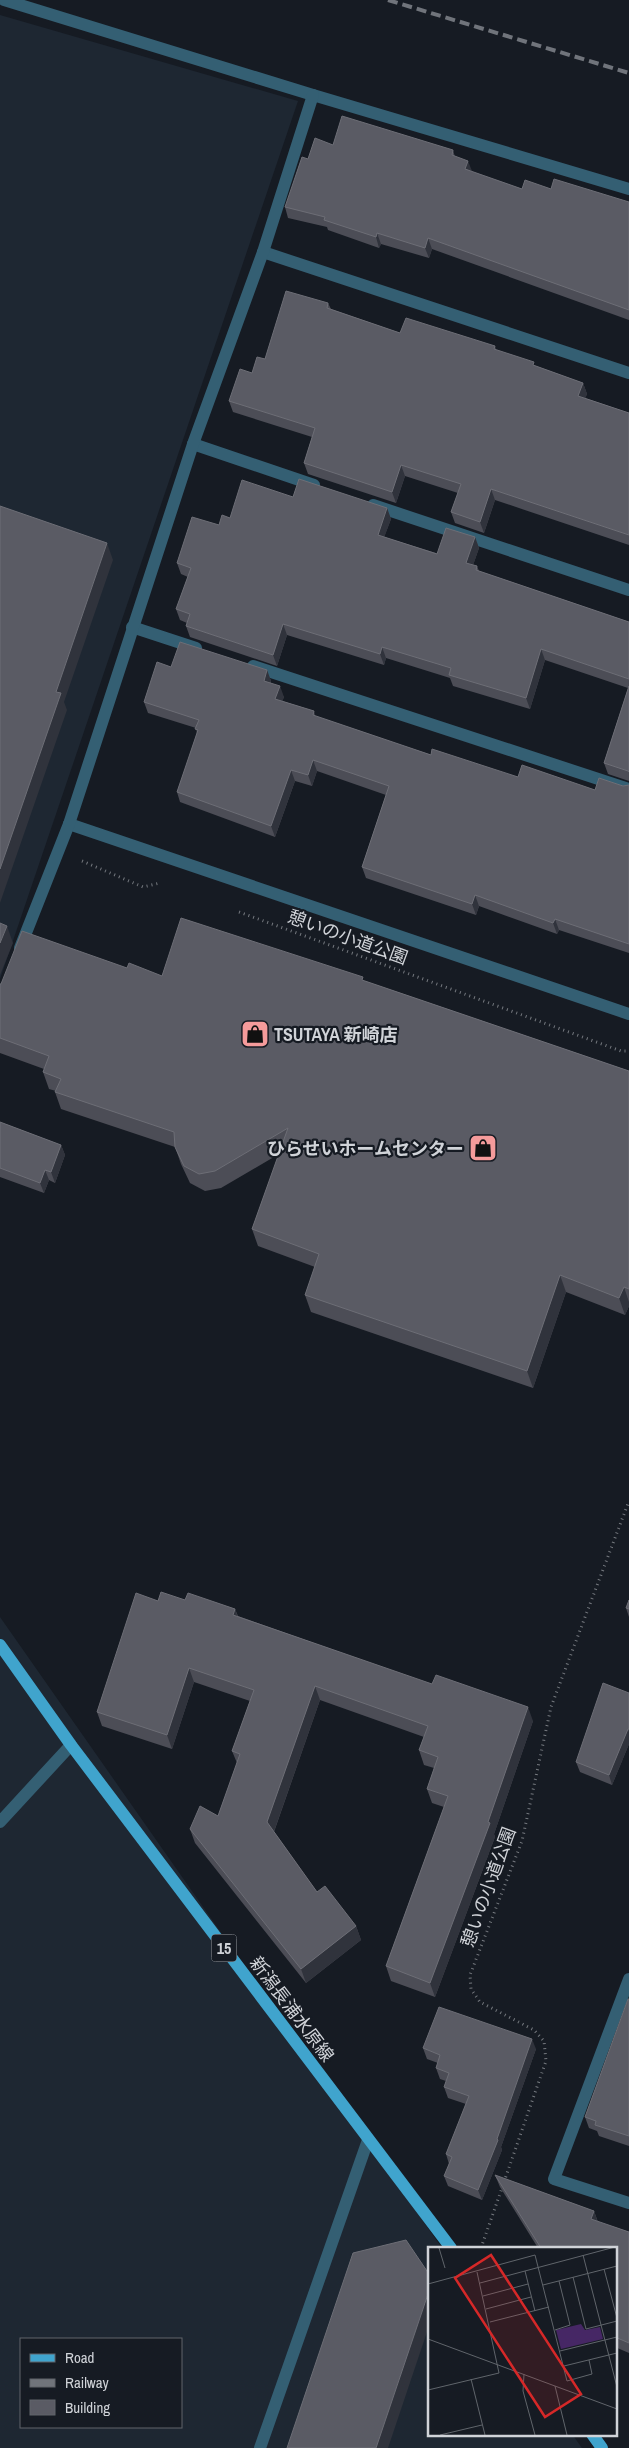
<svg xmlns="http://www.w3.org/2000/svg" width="629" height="2448" font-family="'Archivo Narrow','Noto Sans JP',sans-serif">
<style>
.built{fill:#1e2732;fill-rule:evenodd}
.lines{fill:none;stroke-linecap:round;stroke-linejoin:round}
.path{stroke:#75797f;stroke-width:3;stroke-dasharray:1 4;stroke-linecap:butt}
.minor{stroke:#345f73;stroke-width:12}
.major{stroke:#40a4cd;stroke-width:12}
.rail{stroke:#70747b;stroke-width:4;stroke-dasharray:10 5;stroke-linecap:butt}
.wall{fill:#4c4d56}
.shaded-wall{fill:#30333c}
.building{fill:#5a5b64;stroke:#6d6e76}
.labels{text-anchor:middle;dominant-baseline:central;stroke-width:4.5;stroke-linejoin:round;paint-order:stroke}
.shield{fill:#161b23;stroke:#989ca2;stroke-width:1}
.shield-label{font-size:16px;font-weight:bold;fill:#d0d3d8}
.street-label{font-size:18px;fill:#d0d3d8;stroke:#161b23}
.poi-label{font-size:18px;font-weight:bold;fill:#d0d3d8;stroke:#161b23;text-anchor:start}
.inset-road{fill:none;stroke:#60656b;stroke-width:1}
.view{fill:#d62828;fill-opacity:0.15;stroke:#d62828;stroke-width:2.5}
.inset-edge{fill:none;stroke:#d0d3d8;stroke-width:2.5}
</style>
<rect width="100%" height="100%" fill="#161b23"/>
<g class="built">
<path d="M0,15L298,101L0,979Z"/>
<path d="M0,1617L442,2248H429V2434H572L582,2448H0ZM21,2339H181V2427H21Z"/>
</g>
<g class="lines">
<g class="path">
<path d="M82,861L143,887L160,883"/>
<path d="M239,912L621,1051H629"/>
<path d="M504,2182L546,2061L544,2041L534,2030L480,2002L471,1989L470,1975L522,1841L551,1707L629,1501"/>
<path d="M481,2248L502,2188"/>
</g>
<g class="minor">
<path d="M4,0L313,95L629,189"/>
<path d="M263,252L629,373"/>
<path d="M193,444L314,485"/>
<path d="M373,505L629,590"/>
<path d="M132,627L196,648"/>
<path d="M253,666L629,789"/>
<path d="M69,824L629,1014"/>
<path d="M20,948L69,824L193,444L263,252L313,95"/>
<path d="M0,1822L71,1745"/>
<path d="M629,1979L554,2179L629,2203"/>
<path d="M260,2448L368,2140"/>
</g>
<g class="major">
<path d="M0,1645L71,1745L451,2248"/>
<path d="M592,2434L602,2448"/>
</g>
<path class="rail" d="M388,0L629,73"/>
</g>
<g class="wall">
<path d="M333,145L453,150L455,157L472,172L522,189H551L629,202V320L432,249L429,258L381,244L379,248L328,230L327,227L288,218L285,207L308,159Z"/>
<path d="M328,303L331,309L400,333L495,346L496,350L536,366L583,383L587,394L585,398L629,413V545L495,500L484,533L455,523L451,512L458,493L405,476L396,503L308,474L304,463L312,437L233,412L229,401L252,373L265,359Z"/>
<path d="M293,497L387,508L391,519L384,537L436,553L437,554L475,537L479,548L473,565L477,566L479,571L629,622V781L608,774L604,763L628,688L545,660L530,709L453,686L450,678L386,658L384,665L287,635L277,666L190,637L186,626L187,623L180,620L176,609L188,577L181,574L177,563L219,525L230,518Z"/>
<path d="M171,667L267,670L271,681V683L284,697L282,701L314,711L315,716L431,755L518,777L595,790L629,785V953L559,930L557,934L479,906L476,915L366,878L362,867L386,795L317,771L312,786L295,781L275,837L180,802L177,792L197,734L196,728L148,713L144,702Z"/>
<path d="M127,968L162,976L365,981L629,1071V1306L625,1315L566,1292L533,1388L311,1312L305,1295L315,1267L258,1246L252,1229L279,1154L221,1188L205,1191L190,1183L181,1164L175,1147L61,1109L55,1092L56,1091L49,1089L43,1072L44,1069L0,1053V984Z"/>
<path d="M0,1122L61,1145L65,1155L55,1183L49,1180L44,1193L0,1177Z"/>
<path d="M185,1600L235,1609L238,1616L533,1721L494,1834L495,1837L435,1997L391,1981L386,1966L444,1807L432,1803L427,1789L434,1768L424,1765L419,1750L424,1737L320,1700L274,1832L317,1892L356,1926L361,1940L306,1983L195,1843L190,1829L218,1816L237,1763L232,1751L250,1701L194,1682L172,1749L102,1726L97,1712L158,1601Z"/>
<path d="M629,1600V1617L626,1608Z"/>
<path d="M629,1693V1744L612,1785L580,1772L576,1762Z"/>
<path d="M629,1999V2146L599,2136L597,2131L589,2128L585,2117Z"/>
<path d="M423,2048L536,2049L501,2147L502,2150L482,2200L448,2186L444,2176L449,2164L446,2154L466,2104L448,2098L444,2087L446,2081L440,2079L436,2068L438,2063L427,2059Z"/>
<path d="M495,2175L594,2211L598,2222L629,2232V2353L615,2347V2248H538L500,2187Z"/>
</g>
<g class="shaded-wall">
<path d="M468,161L472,171L465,169Z"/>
<path d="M377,233L381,244L379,248L376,237Z"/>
<path d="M428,238L432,249L429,258L425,248Z"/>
<path d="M583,383L587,394L582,407L578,396Z"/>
<path d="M401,465L405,476L396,503L392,492Z"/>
<path d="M491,489L495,500L484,533L480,522Z"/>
<path d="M387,508L391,519L381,546L378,535Z"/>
<path d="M475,537L479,548L470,574L466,563Z"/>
<path d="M107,543L113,560L64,702L67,710L0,903V869L56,692Z"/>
<path d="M283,624L287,635L277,666L273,655Z"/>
<path d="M382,647L386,658L384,665L380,654Z"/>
<path d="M541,649L545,660L530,709L526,698Z"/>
<path d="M267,670L271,681L268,691L264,681Z"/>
<path d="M280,686L284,697L279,710L275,699Z"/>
<path d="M313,760L317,771L312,786L308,775Z"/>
<path d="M291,770L295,781L275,837L271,826Z"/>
<path d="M475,895L479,906L476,915L472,904Z"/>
<path d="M555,919L559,930L557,934L553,923Z"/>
<path d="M7,926L13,943L0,975V943Z"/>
<path d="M61,1145L65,1155L55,1183L51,1172Z"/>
<path d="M45,1170L49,1180L44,1193L40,1183Z"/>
<path d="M560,1275L566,1292L533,1388L527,1371Z"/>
<path d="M624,1287L629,1302V1306L625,1315L619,1298Z"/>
<path d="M235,1609L240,1624L233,1615Z"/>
<path d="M189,1668L194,1682L172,1749L167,1735Z"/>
<path d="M315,1686L320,1700L272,1837L267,1822Z"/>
<path d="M528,1707L533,1721L494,1834L495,1837L435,1997L430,1983L488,1822Z"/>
<path d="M628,1729L629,1732V1744L612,1785L609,1775Z"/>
<path d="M356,1926L361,1940L306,1983L301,1969Z"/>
<path d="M532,2039L536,2049L501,2147L502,2150L482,2200L478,2190Z"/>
<path d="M594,2211L598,2223L591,2219Z"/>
<path d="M429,2291V2326L388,2448H376Z"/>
</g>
<g class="building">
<path d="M342,116L453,150L452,155L468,161L465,169L522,189L525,180L551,189L554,179L629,202V310L428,238L425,248L377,233L376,237L324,220L325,217L285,207L302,157L308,159L315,138L333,145Z"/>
<path d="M286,291L328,303L327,308L400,333L406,318L495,346L494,349L534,362L533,365L583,383L578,396L629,413V535L491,489L480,522L451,512L461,484L401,465L392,492L304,463L315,428L229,401L240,369L252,373L257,357L265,359Z"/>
<path d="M299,479L387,508L378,535L437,554L446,528L475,537L466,563L477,566L476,570L629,622V679L541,649L526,698L449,675L451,668L382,647L380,654L283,624L273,655L186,626L190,614L176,609L191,568L177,563L192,517L219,525L222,515L230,518L242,480L293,497Z"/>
<path d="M0,506L107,543L56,692L61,693L0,869Z"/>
<path d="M180,642L267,670L264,681L280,686L275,699L314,711L313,715L431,755L432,749L518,777L522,765L595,790L599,778L623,786L629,785V944L555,919L553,923L475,895L472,904L362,867L389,786L313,760L308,775L291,770L271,826L177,792L198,730L195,729L199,720L144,702L157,662L171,667Z"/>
<path d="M629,686V772L628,771L604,763Z"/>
<path d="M181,918L363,977L362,980L629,1071V1289L624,1287L619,1298L560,1275L527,1371L305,1295L319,1254L252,1229L288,1128L215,1171L199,1174L184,1166L175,1147L174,1132L55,1092L61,1079L43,1072L49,1056L0,1038V984H1L22,931L127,968L129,963L162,976Z"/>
<path d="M0,923L7,926L0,943Z"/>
<path d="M0,1122L61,1145L51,1172L45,1170L40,1183L0,1168Z"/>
<path d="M161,1592L185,1600L188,1593L235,1609L233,1615L432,1684L436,1675L528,1707L488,1822L490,1823L430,1983L386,1966L448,1796L427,1789L438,1757L419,1750L428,1726L315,1686L267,1822L317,1892L325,1886L356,1926L301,1969L190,1829L200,1806L218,1816L240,1754L232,1751L254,1690L189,1668L167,1735L97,1712L136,1593L158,1601Z"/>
<path d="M629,1600V1609L626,1608Z"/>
<path d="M603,1683L629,1693V1729H628L609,1775L576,1762Z"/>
<path d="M628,1999H629V2136L595,2125L596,2121L585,2117Z"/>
<path d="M439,2007L532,2039L497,2139L498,2140L478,2190L444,2176L452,2157L446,2154L469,2096L444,2087L449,2073L436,2068L440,2055L423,2048Z"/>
<path d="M495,2175L594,2211L591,2219L629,2232V2343L615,2337V2248H541Z"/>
<path d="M406,2240L429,2274V2291L376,2448H287L353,2253Z"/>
</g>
<defs>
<symbol id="shop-square" viewBox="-11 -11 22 22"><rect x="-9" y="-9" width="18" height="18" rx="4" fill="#f59b9b" stroke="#161b23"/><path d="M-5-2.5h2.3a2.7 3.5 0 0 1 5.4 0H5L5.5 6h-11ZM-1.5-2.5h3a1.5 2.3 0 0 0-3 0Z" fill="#111"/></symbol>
</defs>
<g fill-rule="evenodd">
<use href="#shop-square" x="239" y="1018" width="32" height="32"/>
<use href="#shop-square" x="467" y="1132" width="32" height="32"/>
</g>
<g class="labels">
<rect class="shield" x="211.5" y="1934.5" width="25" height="27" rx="4"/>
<g class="shield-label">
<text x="224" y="1948">15</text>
</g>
<g class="street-label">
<text transform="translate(348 937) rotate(20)">憩いの小道公園</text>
<text transform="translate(488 1887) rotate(-70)">憩いの小道公園</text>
<text transform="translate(292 2009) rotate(53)">新潟長浦水原線</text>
</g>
<g class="poi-label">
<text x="274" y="1034">TSUTAYA 新崎店</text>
<text x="464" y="1148" text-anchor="end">ひらせいホームセンター</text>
</g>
</g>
<g transform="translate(428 2247)">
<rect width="189" height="189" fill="#161b23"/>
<path d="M153,77L157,83L172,80L175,92L133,102L128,83Z" fill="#462765"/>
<path class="inset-road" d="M11,1L17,21M155,8L189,140M176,22L189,71M97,24L107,64M145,30L158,82L189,74M52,36L187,0M0,37L107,8L139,134L164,127L161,113M115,38L189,19M55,49L100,37M58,62L103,50M62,75L121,60M127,83L142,78L131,34M0,92L189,162M132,104L189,90M136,119L189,106M96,127L95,144L107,188M43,132L57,188M127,139L139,188M0,143L71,126L49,25M12,188L54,178"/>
<path class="view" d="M63,8L153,147L117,170L27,31Z"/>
<rect width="189" height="189" class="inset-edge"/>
</g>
<rect x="20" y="2338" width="162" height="90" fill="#161b23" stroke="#60656b"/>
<rect x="30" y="2354" width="25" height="8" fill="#40a4cd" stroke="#60656b"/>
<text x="65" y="2363" font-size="15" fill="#d0d3d8">Road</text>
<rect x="30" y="2379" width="25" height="8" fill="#70747b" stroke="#60656b"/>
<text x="65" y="2388" font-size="15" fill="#d0d3d8">Railway</text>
<rect x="30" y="2400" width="25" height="15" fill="#5a5b64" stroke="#60656b"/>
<text x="65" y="2413" font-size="15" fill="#d0d3d8">Building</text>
</svg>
